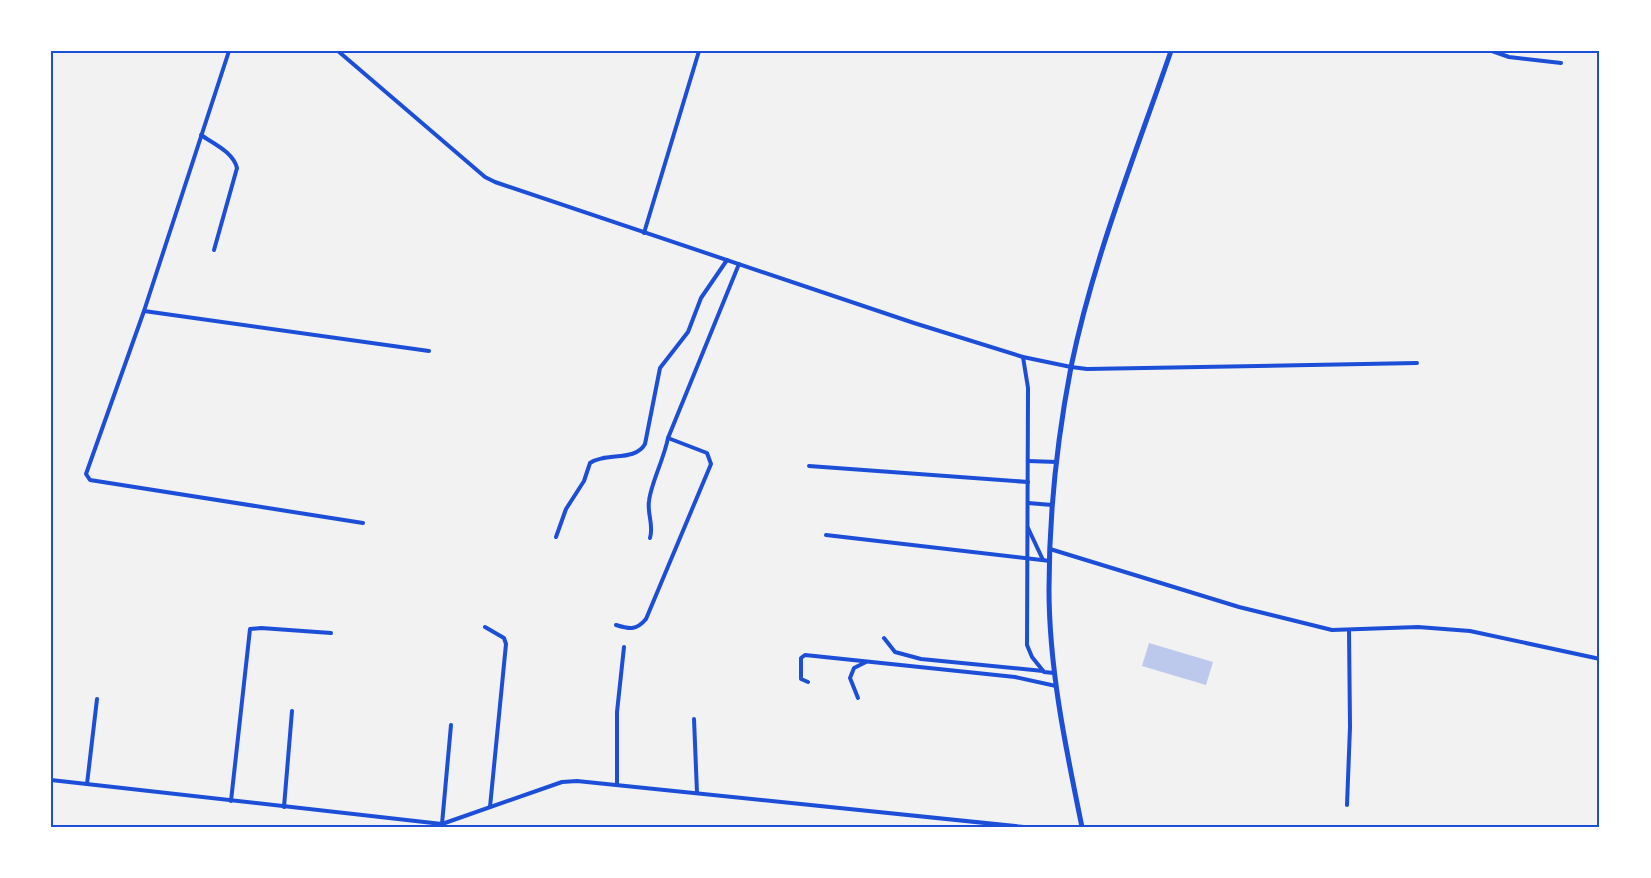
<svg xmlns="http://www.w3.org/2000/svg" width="1651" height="878" font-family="'PT Sans',sans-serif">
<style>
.building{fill:#bdc9ec}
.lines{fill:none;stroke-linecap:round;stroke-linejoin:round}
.minor{stroke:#1d4ed8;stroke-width:4}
.secondary{stroke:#1d4ed8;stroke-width:5}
.neatline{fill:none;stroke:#1d4ed8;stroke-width:2}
</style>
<rect width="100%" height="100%" fill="#f2f2f2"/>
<path class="building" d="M1149,643L1213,662L1206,685L1142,666Z"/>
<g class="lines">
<g class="minor">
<path d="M229,51L144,311L86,474L90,480L363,523"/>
<path d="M338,51L485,177L495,182L914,323L1023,357L1071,367L1087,369L1417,363"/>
<path d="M1492,51L1509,57L1561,63"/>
<path d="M201,135C214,144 233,152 237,168L214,250"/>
<path d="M644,233L699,51"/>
<path d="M144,311L429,351"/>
<path d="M1023,357L1028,388L1027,645L1032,657L1044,672L1054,673"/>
<path d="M1028,461L1057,462"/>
<path d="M809,466L1028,482"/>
<path d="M1028,503L1052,505"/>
<path d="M1028,528L1043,560"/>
<path d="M826,535L1050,561"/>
<path d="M556,537L566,509L584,481L590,463C606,452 635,462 645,444L660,368L688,332L701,298L727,260"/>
<path d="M650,538C654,525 647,514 649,501C651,483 664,459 668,438L739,264"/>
<path d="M1050,549L1239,607L1332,630L1418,627L1470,631L1600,659"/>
<path d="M616,625C629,629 636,631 646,619L711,464L707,453L668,438"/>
<path d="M485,627L504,638L506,644L490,807"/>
<path d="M884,638L895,652L921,659L1043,671"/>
<path d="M808,682L801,679V658L805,655L1015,677L1056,686"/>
<path d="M858,698L850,678L854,668L866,662"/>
<path d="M694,719L697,793"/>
<path d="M51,780L442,824L562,782L577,781L1024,827"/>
<path d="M87,784L97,699"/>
<path d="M617,785V712L624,647"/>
<path d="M231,801L250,629L261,628L331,633"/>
<path d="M1347,805L1350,727L1349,630"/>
<path d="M284,807L292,711"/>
<path d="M442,824L451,725"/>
</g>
<path class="secondary" d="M1082,827C1066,749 1049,669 1049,589C1049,515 1057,440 1071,367C1093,260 1135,155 1171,51"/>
</g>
<rect width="1651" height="878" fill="none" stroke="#ffffff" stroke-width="105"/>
<rect x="52" y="52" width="1546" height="774" class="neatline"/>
</svg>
